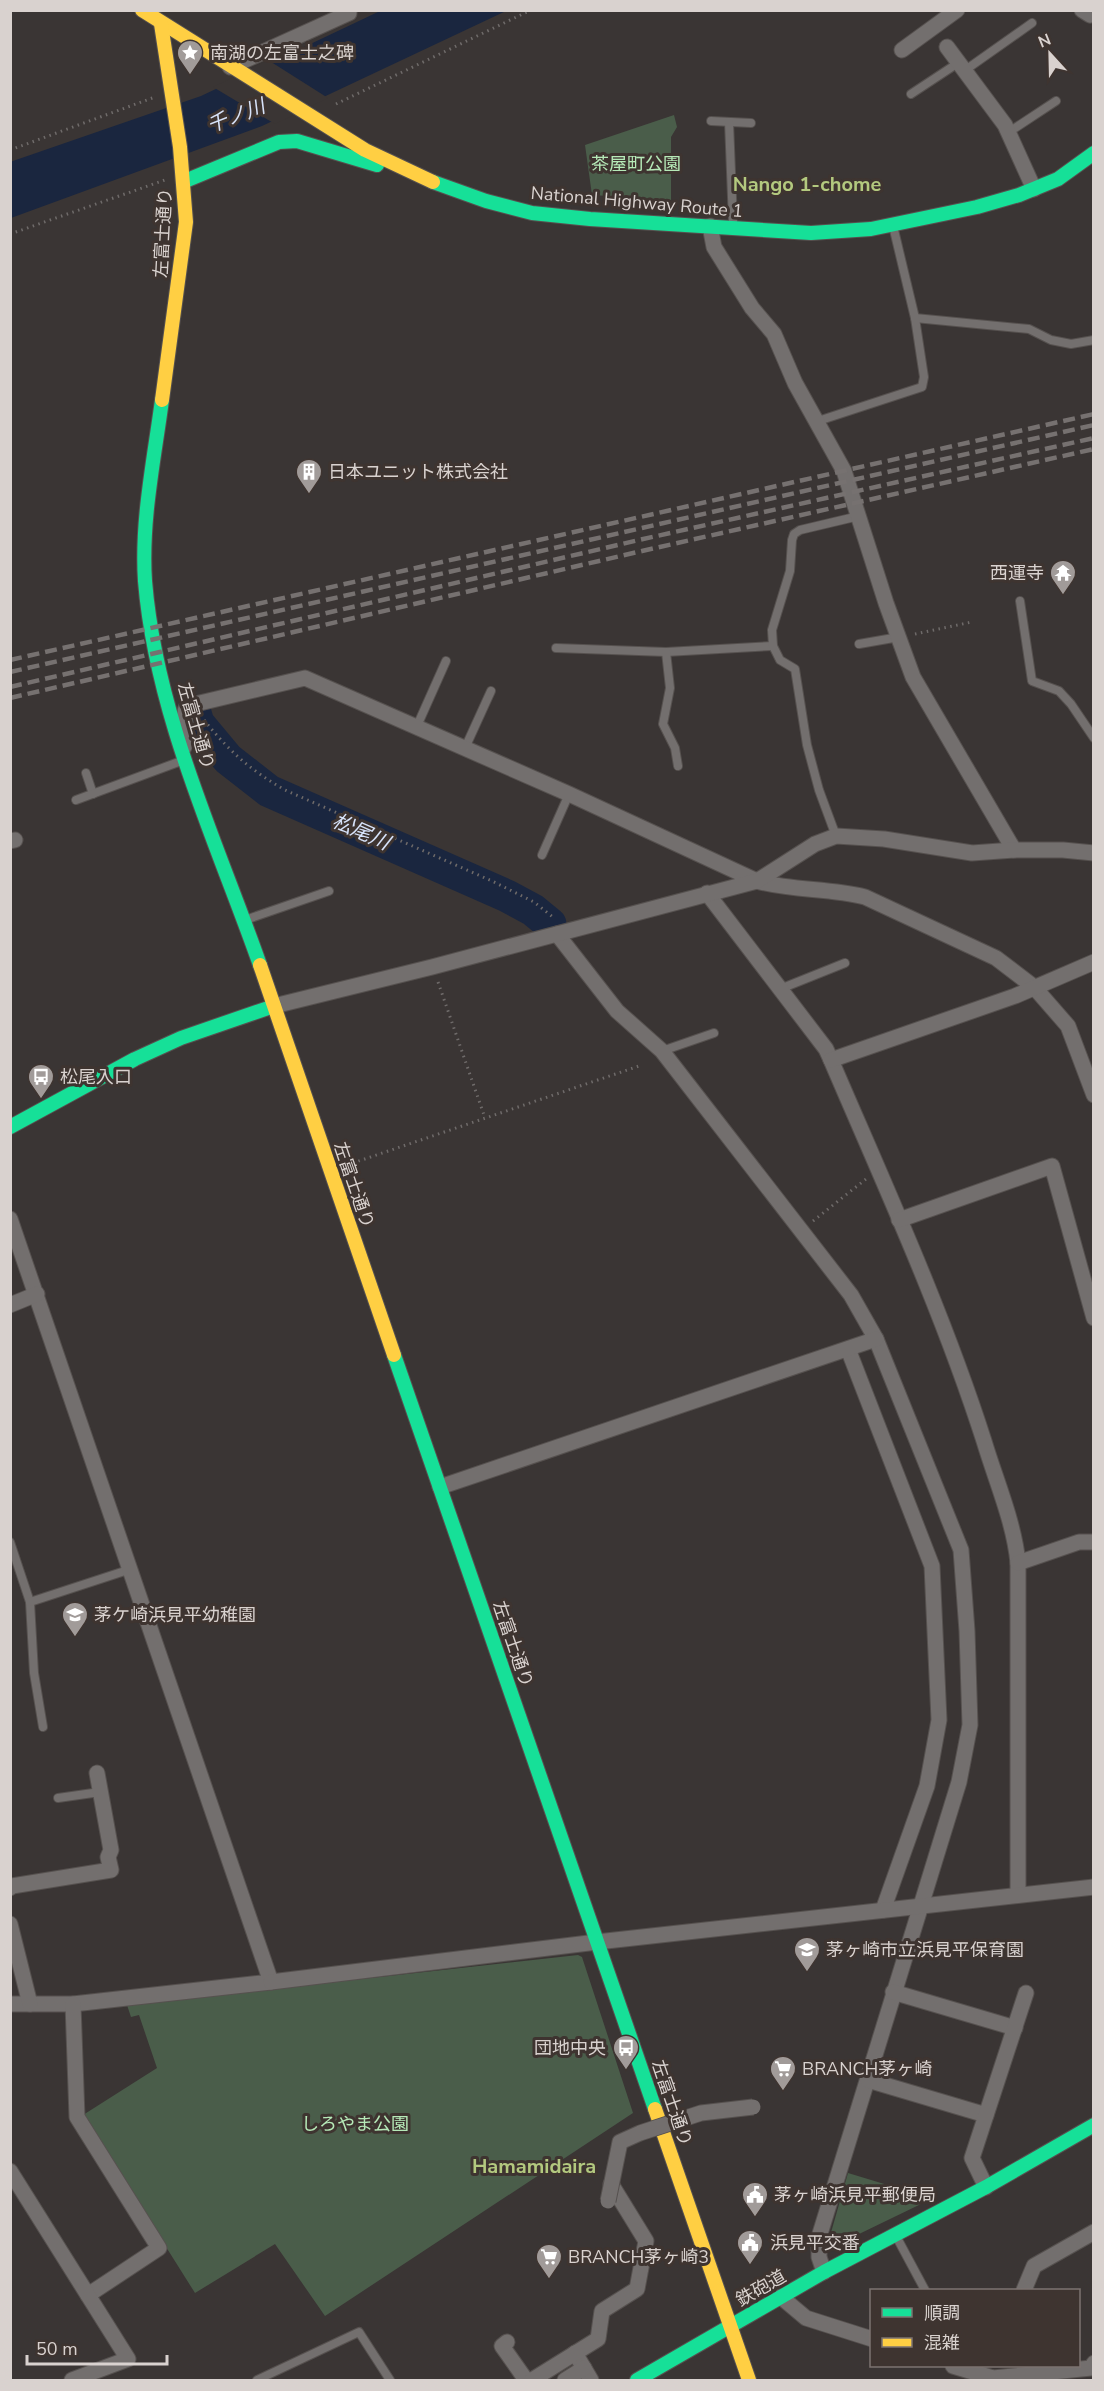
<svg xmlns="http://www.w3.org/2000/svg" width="1104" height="2391" font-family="'Nunito Sans','Noto Sans JP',sans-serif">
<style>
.green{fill:#4a5d4a}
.water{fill:#1a263f}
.pier{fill:#3a3534}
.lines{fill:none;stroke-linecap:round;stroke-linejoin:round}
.river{stroke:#1a263f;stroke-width:33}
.lane-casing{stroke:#56514f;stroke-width:10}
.street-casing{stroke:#56514f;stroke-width:17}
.fast-casing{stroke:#56514f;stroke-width:16}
.slow-casing{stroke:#56514f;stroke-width:16}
.path{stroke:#6f6b6a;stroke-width:3;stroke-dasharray:1.5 4.5;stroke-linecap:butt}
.lane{stroke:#736f6e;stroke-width:8}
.street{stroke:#736f6e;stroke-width:15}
.fast{stroke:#16e098;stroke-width:14}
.slow{stroke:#ffcf43;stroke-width:14}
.rail{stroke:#767170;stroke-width:4.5;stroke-dasharray:12 6;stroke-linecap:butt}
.street-bridge-casing{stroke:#56514f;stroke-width:17;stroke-linecap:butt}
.street-bridge{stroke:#736f6e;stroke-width:15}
.labels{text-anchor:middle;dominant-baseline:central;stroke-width:6;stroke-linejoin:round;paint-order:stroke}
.poi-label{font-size:18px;fill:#d9d2cf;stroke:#3e3430;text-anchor:start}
.park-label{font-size:18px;fill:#b6eab8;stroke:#3e3430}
.street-label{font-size:18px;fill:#d9d2cf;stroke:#3e3430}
.water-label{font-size:20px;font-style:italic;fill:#d7e3fa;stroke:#3e3430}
.neighbourhood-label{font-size:20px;font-weight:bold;fill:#b3c97f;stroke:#3e3430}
</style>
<rect width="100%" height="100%" fill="#3a3534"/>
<g class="green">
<path d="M674,115L677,127L671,137V200L592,195L585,145Z"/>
<path d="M578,1955L582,1957L633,2113L325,2316L275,2244L195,2293L83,2115L157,2068L139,2015L131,2017L127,2005Z"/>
<path d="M848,2173L914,2193L921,2204L826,2250Z"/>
</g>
<path class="water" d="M380,11H506L262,126L11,218L10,162L201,96Z"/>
<path class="pier" d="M268,60L328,98L275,124L213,87Z"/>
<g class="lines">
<path class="river" d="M195,713L198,723L228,759L269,791L507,896L533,910L550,924"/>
<defs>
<g id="lane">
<path d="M964,71L1032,23"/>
<path d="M911,94L958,63"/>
<path d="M711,121L751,123"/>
<path d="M729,122L733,222"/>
<path d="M1009,132L1056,101"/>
<path d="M915,318L1029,329L1051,340L1071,344L1094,340"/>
<path d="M815,422L922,387L924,377L915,318L894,230"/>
<path d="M1020,601L1032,681L1059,691L1071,704L1094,738"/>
<path d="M859,644L899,637"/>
<path d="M556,648L666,652L773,646"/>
<path d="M666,652L670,688L663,724L675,748L678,766"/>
<path d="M417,726L446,661"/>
<path d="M465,748L491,691"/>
<path d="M86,773L93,794"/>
<path d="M76,800L184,760"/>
<path d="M836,836L819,790L807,745L795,669L780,660L773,646L772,630L790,571L792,540L794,534L800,530L859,516"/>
<path d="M542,855L569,794"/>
<path d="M245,920L329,891"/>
<path d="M780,989L845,963"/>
<path d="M662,1051L714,1033"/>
<path d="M10,1542L30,1602L34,1673L43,1727"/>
<path d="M30,1602L131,1569"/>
<path d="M58,1798L100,1792"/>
<path d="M896,2236L925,2290"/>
<path d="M257,2380L359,2332L390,2380"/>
</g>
<g id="street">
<path d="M1082,10L1090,15L1094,12"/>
<path d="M947,47L1005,125L1034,189"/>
<path d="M902,50L957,10"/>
<path d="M230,67L349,13V10"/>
<path d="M710,226L714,247L752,308L774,334L795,383L844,471L886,603L913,677L1014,850"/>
<path d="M184,747C192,734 180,719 187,706L305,678L569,794L757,881C792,891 829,888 865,897L996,958L1034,987L1068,1026L1094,1095"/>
<path d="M10,841L15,840"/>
<path d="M707,893L826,1049L831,1060C885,1186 942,1310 984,1441C996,1481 1014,1522 1018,1563V1895"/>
<path d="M557,934L617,1011L662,1051L851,1295L876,1339L961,1550L967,1631L970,1725L959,1782L819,2237V2257L824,2272"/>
<path d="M274,1006L432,967L757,881L815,844L836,836L884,839L972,853L1014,850H1063L1094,853"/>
<path d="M831,1060L1015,996L1094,962"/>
<path d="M10,1219L271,1982L73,2004H10"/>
<path d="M899,1220L1052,1166L1094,1318"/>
<path d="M10,1305L37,1294"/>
<path d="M848,1349L932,1566L939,1720L927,1786L883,1910"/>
<path d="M440,1487L876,1339"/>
<path d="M1018,1563L1079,1542H1094"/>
<path d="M10,1888L12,1886L111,1870L108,1857L111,1850L97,1773"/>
<path d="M10,1924L30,2004"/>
<path d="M271,1982L597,1942L1094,1887"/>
<path d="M893,1992L1015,2028"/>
<path d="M73,2004L77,2117L159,2248L88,2295"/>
<path d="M868,2080L986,2115"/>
<path d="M10,2171L128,2359L72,2380"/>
<path d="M986,2187L972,2158L1026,1993"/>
<path d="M1024,2290L1034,2266L1094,2232"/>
<path d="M781,2297L806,2318L872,2339"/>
<path d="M507,2342L502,2346L526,2380"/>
<path d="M575,2353L591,2380"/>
<path d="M953,2366L993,2378L1091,2368L1094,2363"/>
<path d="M532,2380L598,2339L602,2311L637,2289L646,2241L611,2184"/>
<path d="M565,2380L584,2368"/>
</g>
<g id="fast">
<path d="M185,181L279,142L297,141L377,165"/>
<path d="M433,182L486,201L532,213L590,219L811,233L871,229L977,207L1019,195L1058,179L1094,153"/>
<path d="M162,400C154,460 141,521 145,581C156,715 216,840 260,965"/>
<path d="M10,1127L135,1059L181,1038L274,1006"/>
<path d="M394,1355L655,2109"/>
<path d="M637,2380L824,2272L986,2187L1094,2125"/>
</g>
<g id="slow">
<path d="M142,10L365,150L433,182"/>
<path d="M161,24L180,147L186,222L162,400"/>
<path d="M260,965L394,1355"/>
<path d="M655,2109L749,2380"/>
</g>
</defs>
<use href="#lane" class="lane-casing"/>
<use href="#street" class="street-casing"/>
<use href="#fast" class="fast-casing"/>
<use href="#slow" class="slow-casing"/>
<g class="path">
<path d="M336,104L531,10"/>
<path d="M10,150L155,97"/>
<path d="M10,234L165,180"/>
<path d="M915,634L972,622"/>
<path d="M204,720C229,751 250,770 285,790L492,881L534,902L554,918"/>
<path d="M438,982L485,1118"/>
<path d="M347,1165L642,1065"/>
<path d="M813,1221L866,1179"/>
</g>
<use href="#lane" class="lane"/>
<use href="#street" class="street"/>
<use href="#fast" class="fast"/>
<use href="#slow" class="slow"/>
<g class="rail">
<path d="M10,660L1094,414"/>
<path d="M10,672L1094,425"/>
<path d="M10,687L639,540L1094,438"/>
<path d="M10,698L642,551L1094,449"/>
</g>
<defs>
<path id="street-bridge" d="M608,2201L620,2142L640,2133L701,2113L753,2107"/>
</defs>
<use href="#street-bridge" class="street-bridge-casing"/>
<use href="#street-bridge" class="street-bridge"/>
</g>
<defs>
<symbol id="sight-pin" viewBox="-11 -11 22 30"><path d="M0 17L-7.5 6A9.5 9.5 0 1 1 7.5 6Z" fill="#a19b99" stroke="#3e3430"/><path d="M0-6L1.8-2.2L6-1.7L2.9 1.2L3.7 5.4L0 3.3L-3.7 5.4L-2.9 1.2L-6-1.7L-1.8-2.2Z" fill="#fff"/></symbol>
<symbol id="building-pin" viewBox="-11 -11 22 30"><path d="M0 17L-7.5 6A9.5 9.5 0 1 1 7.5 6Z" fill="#a19b99" stroke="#3e3430"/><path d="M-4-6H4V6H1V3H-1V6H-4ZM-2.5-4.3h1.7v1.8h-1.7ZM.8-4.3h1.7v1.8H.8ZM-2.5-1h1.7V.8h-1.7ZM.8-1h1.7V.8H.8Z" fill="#fff"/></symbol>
<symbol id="temple-pin" viewBox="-11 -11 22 30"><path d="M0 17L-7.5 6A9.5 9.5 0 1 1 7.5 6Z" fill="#a19b99" stroke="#3e3430"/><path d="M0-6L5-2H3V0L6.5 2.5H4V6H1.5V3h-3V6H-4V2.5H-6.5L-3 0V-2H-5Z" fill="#fff"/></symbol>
<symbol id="bus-pin" viewBox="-11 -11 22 30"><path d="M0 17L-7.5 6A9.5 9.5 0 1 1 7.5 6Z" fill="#a19b99" stroke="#3e3430"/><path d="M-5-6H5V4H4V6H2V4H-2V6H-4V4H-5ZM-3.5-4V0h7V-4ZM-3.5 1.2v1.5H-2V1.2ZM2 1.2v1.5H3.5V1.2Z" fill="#fff"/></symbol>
<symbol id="school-pin" viewBox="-11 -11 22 30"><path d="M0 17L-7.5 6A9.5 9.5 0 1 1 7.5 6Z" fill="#a19b99" stroke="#3e3430"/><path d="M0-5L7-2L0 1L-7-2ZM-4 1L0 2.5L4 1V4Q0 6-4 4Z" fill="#fff"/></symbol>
<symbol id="supermarket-pin" viewBox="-11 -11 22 30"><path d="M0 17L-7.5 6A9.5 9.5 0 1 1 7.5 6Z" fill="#a19b99" stroke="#3e3430"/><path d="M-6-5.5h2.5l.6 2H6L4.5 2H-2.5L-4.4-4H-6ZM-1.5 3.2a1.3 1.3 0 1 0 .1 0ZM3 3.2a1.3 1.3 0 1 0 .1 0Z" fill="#fff"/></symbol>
<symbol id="civic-pin" viewBox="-11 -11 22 30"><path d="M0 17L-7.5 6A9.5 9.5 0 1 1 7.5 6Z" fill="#a19b99" stroke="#3e3430"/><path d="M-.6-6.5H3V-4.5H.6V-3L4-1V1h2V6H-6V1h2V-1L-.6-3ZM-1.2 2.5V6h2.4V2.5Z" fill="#fff"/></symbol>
</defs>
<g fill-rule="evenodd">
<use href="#sight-pin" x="175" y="38" width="30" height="40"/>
<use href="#building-pin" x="294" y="457" width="30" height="40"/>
<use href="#temple-pin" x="1048" y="558" width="30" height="40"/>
<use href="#bus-pin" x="26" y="1062" width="30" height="40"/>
<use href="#school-pin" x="60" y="1600" width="30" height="40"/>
<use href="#school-pin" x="792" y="1935" width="30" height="40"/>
<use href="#bus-pin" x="611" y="2033" width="30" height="40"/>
<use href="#supermarket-pin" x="768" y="2054" width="30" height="40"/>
<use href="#civic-pin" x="740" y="2180" width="30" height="40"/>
<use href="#civic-pin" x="735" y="2228" width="30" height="40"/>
<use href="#supermarket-pin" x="534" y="2242" width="30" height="40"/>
</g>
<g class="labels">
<g class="poi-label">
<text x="210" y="53">南湖の左富士之碑</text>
<text x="328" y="472">日本ユニット株式会社</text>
<text x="1044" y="573" text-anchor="end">西運寺</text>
<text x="60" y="1077">松尾入口</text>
<text x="94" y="1615">茅ケ崎浜見平幼稚園</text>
<text x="826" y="1950">茅ヶ崎市立浜見平保育園</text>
<text x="606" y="2048" text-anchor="end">団地中央</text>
<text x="802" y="2069">BRANCH茅ヶ崎</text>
<text x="774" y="2195">茅ヶ崎浜見平郵便局</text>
<text x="770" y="2243">浜見平交番</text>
<text x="568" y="2257">BRANCH茅ヶ崎3</text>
</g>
<g class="park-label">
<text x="636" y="164">茶屋町公園</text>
<text x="355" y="2124">しろやま公園</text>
</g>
<g class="street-label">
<text transform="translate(637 202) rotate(5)">National Highway Route 1</text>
<text transform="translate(163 233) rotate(-87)">左富士通り</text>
<text transform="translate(196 726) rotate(74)">左富士通り</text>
<text transform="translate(354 1185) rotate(71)">左富士通り</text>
<text transform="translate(513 1644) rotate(71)">左富士通り</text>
<text transform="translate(672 2103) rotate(71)">左富士通り</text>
<text transform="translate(761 2288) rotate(-30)">鉄砲道</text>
</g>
<g class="water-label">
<text transform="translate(236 116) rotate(-21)">千ノ川</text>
<text transform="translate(361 832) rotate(24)">松尾川</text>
</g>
<g class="neighbourhood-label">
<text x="807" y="184">Nango 1-chome</text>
<text x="534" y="2166">Hamamidaira</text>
</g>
</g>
<rect width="1104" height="2391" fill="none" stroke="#d9d2cf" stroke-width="24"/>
<rect x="870" y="2289" width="210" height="78" fill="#3e3430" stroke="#7c7370" stroke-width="1.5"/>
<rect x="882" y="2308" width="30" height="9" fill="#16e098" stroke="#7c7370" stroke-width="1.5"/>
<text x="924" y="2319" font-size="18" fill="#d9d2cf">順調</text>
<rect x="882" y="2338" width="30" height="9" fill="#ffcf43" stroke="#7c7370" stroke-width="1.5"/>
<text x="924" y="2349" font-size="18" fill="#d9d2cf">混雑</text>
<g transform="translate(1050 54) rotate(338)" stroke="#3e3430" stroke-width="4.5" paint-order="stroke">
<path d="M0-4.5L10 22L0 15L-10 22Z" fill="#d9d2cf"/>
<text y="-9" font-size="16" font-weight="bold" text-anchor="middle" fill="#d9d2cf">N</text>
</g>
<path d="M27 2355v9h140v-9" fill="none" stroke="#d9d2cf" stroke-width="3"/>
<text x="36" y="2355" font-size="18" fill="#d9d2cf" stroke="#3e3430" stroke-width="4.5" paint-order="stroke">50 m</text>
</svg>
